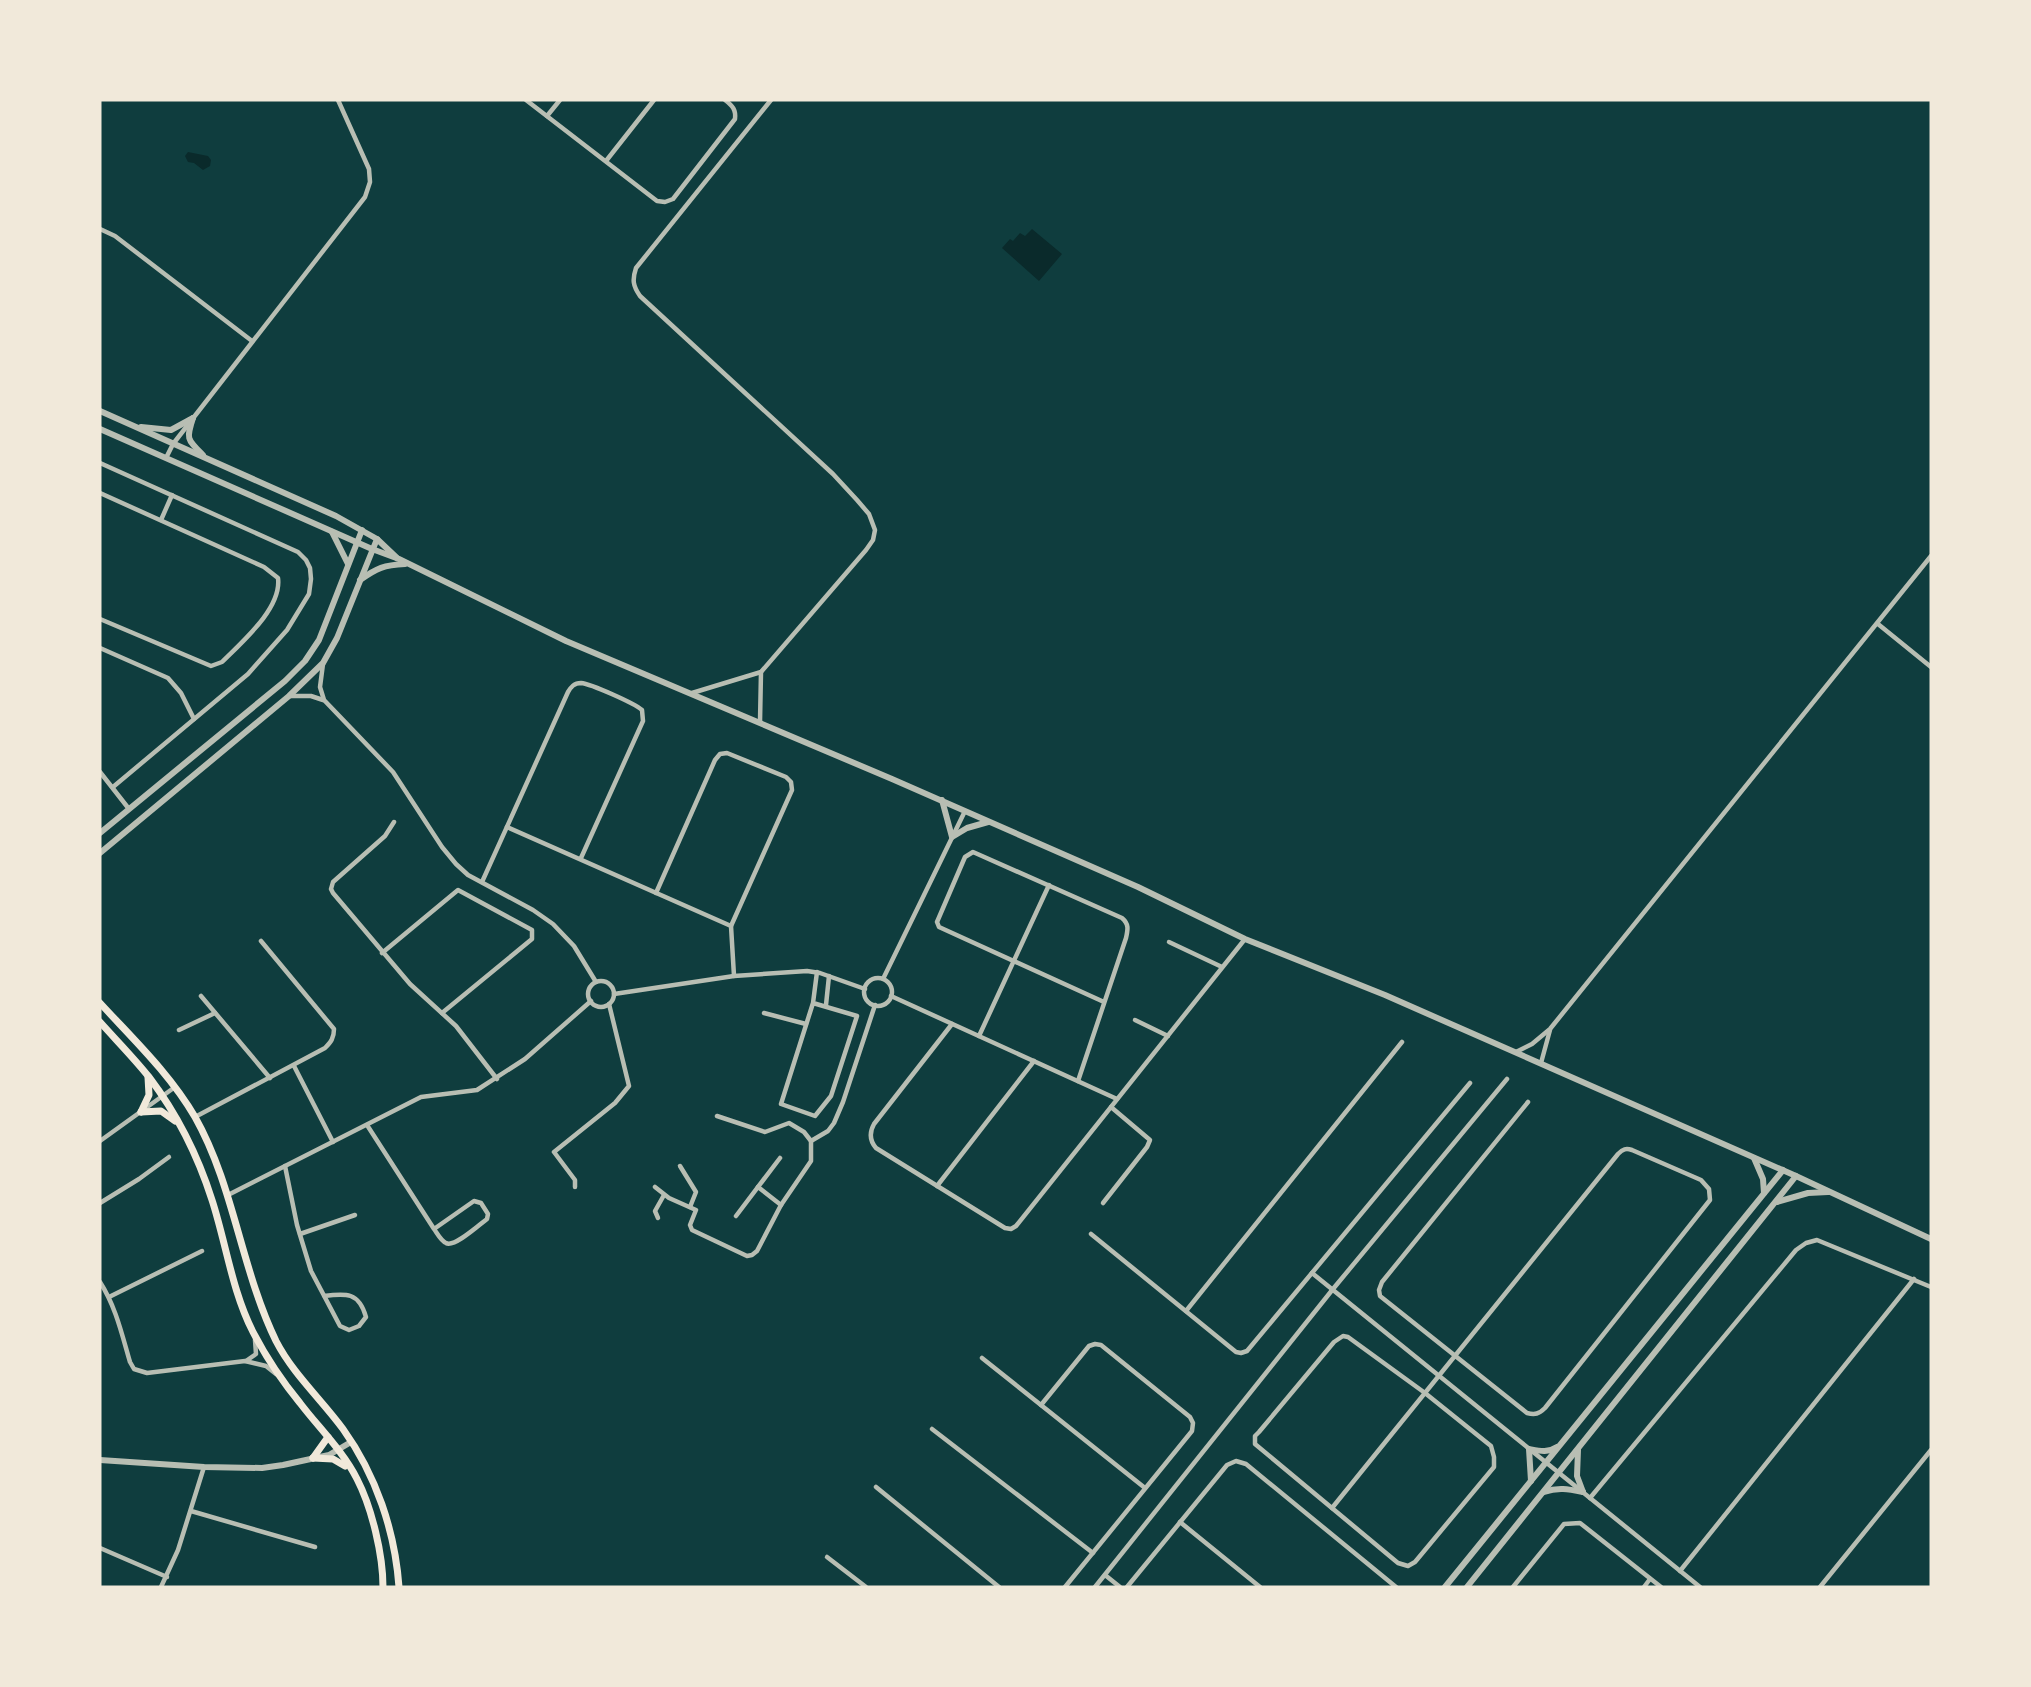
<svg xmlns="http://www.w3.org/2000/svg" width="2031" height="1687" font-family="Signika,sans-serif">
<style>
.water{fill:#0a2a2b}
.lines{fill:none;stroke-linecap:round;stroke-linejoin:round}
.minor{stroke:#b8beb3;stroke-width:4.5}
.tertiary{stroke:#b8beb3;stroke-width:6}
.secondary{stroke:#f1e9da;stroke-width:7}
</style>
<rect width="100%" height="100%" fill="#0f3d3e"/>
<g class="water">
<path d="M188,152L208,156L211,160L210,166L203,170L194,163L188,162L185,156Z"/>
<path d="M1032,229L1062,254L1039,281L1002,248L1010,239L1013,241L1020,233L1025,236Z"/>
</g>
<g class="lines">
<g class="minor">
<path d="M526,100L657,201L665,202L673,199L735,119C736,110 733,106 725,100"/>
<path d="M547,116L560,100"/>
<path d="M606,161L654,100"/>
<path d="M100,229L115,236L252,341"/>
<path d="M166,458L173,444L365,197L370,182L369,169L338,100"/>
<path d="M100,463L298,552L306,560L310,568L311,579L309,594L287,630L248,674L113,787"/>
<path d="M100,493L264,567L278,578C282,608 242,642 222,662L211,666L100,619"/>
<path d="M161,520L172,495"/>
<path d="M1878,624L1931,667"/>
<path d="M100,648L168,678L181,693L194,719"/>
<path d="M323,664L320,687L324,700L393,772L442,847L456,864L468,875L533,910L553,924L574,946L596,982"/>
<path d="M692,693L761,672L866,550L873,540L875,530L869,514L857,500L833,474L640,296C633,286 632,280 636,268L771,100"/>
<path d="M290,696H311L323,700"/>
<path d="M760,722L761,672"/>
<path d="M100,772L129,809"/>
<path d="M394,822L385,836L333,882L331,889L333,893L410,984L456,1026L497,1079"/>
<path d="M507,827L731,926"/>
<path d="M482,882L568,692C571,687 574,683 581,683C591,684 634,703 642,710L643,721L581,858"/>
<path d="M656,893L715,760L720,754L727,753L786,777L791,782L792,790L731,926L734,976"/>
<path d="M1169,942L1222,967"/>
<path d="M382,953L458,890L532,930V939L442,1013"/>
<circle cx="878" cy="992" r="14"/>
<path d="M883,979L965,811"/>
<circle cx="601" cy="994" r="13"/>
<path d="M614,994L734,976L807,971L820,973L865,989"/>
<path d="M201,996L270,1078"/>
<path d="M891,996L1117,1099"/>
<path d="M813,1003L857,1016L831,1096L815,1116L781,1104L813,1003L817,972"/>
<path d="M826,1005L829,976"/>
<path d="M764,1013L806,1024"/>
<path d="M1135,1020L1168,1036"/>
<path d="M952,1024L874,1124C869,1133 870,1141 876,1148L1005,1228L1011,1229L1016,1226L1245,939"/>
<path d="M179,1030L215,1013"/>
<path d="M979,1036L1049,885"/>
<path d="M1516,1052L1532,1044L1550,1029L1931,556"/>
<path d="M1541,1063L1550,1030"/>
<path d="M294,1066L333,1142"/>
<path d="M1078,1081L1126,938C1128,929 1129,924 1122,918L973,852L965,857L937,922L939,927L1104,1002"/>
<path d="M195,1117L325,1048C331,1042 334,1038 334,1029L261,941"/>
<path d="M367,1125L434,1229C437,1233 441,1241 446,1243C454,1248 479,1225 487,1219L488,1214L481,1203L474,1201L434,1229"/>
<path d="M100,1141L175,1087"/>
<path d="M811,1141L828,1131L834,1123L843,1102L875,1005"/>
<path d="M285,1166L297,1225L311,1271L340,1326L349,1330L359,1326L366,1317C359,1292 346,1293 324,1296"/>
<path d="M680,1166L696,1192L690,1207"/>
<path d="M937,1186L1034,1061"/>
<path d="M575,1187V1180L554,1152L615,1103L629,1086L609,1004"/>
<path d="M655,1187L669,1198L696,1210L690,1225L692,1230L747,1256L752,1255L757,1251L781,1205L811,1161V1141L804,1132L789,1123L765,1132L717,1116"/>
<path d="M758,1187L781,1205"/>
<path d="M228,1195L421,1097L477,1090L525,1059L591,1001"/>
<path d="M100,1203L139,1179L169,1157"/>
<path d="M1103,1203L1147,1147L1150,1140L1111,1107"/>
<path d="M736,1216L780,1158"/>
<path d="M658,1218L655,1211L664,1195"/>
<path d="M300,1234L355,1215"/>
<path d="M1091,1234L1236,1352L1241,1353L1247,1351L1470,1083"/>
<path d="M1312,1273L1700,1587"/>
<path d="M100,1282C116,1307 122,1335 130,1362L134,1369L147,1373L245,1361L266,1366L276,1374"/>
<path d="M109,1297L202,1251"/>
<path d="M1186,1311L1402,1042"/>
<path d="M1343,1336L1348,1337L1425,1393L1491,1446L1494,1457V1467L1415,1562L1408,1566L1398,1563L1255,1444V1436L1259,1432L1334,1342Z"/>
<path d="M982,1358L1145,1488"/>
<path d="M246,1361L256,1354L255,1340"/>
<path d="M1041,1405L1089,1346L1095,1344L1101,1345L1190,1417L1193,1423L1192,1431L1065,1587"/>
<path d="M932,1429L1093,1553"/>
<path d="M876,1487L999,1587"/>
<path d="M1590,1498L1796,1250L1806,1243L1817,1240L1931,1287"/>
<path d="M1332,1508C1428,1390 1523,1272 1618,1154C1623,1149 1626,1148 1632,1150L1701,1180L1709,1189L1710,1200L1545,1408C1539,1414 1535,1415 1527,1413L1380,1296L1379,1290L1382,1282L1528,1102"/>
<path d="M191,1511L315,1547"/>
<path d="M1180,1522L1260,1587"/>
<path d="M100,1548L167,1577"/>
<path d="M827,1557L866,1587"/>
<path d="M1680,1571L1914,1279"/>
<path d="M1105,1575L1120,1587"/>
<path d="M161,1587L178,1550L204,1467"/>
<path d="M1095,1587L1333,1289L1507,1079"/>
<path d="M1127,1587L1227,1465L1236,1461L1246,1464L1396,1587"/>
<path d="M1513,1587L1564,1524L1580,1523L1661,1587"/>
<path d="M1644,1587L1650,1579"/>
<path d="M1820,1587L1931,1450"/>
</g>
<g class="tertiary">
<path d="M100,411L336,516L377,539L397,558"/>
<path d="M193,418C186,439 187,439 203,455"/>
<path d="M141,427L171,430L193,418"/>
<path d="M100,429L372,549L399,559L566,641L892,779L1138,887L1245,939L1385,995L1796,1176L1931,1239"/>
<path d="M332,532L348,564"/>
<path d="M360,580C377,568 384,565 405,564"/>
<path d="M942,800L952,837L967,828L988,822"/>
<path d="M100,833L285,681L305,661L319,640L362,530"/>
<path d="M100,853L289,696L323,663L337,638L377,539"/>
<path d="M1754,1158L1763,1179L1764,1193"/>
<path d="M1777,1202L1808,1193L1828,1192"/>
<path d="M1578,1450L1577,1476L1583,1492"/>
<path d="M100,1460L204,1467L262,1468L283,1465L329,1455L351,1442"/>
<path d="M1531,1481L1529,1449C1540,1451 1548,1453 1557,1447"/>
<path d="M1544,1492C1558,1487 1568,1489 1583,1492"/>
<path d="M1445,1587L1783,1170"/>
<path d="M1467,1587L1796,1176"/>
</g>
<g class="secondary">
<path d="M100,1003C133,1039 170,1074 195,1117C234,1186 241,1269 276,1341C293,1374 321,1399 343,1429C376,1475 395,1531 399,1587"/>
<path d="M100,1022C116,1040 134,1058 149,1077C177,1114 198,1156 212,1200C226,1243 232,1291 253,1332C266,1357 282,1381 300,1403C319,1428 343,1451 357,1479C372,1508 383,1555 383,1587"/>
<path d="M141,1112L161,1111L175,1121"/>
<path d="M141,1112L149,1095L148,1077"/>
<path d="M313,1458L333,1459L345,1466"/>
<path d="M313,1458L328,1437"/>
</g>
</g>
<rect width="2031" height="1687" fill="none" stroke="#f1e9da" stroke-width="203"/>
</svg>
